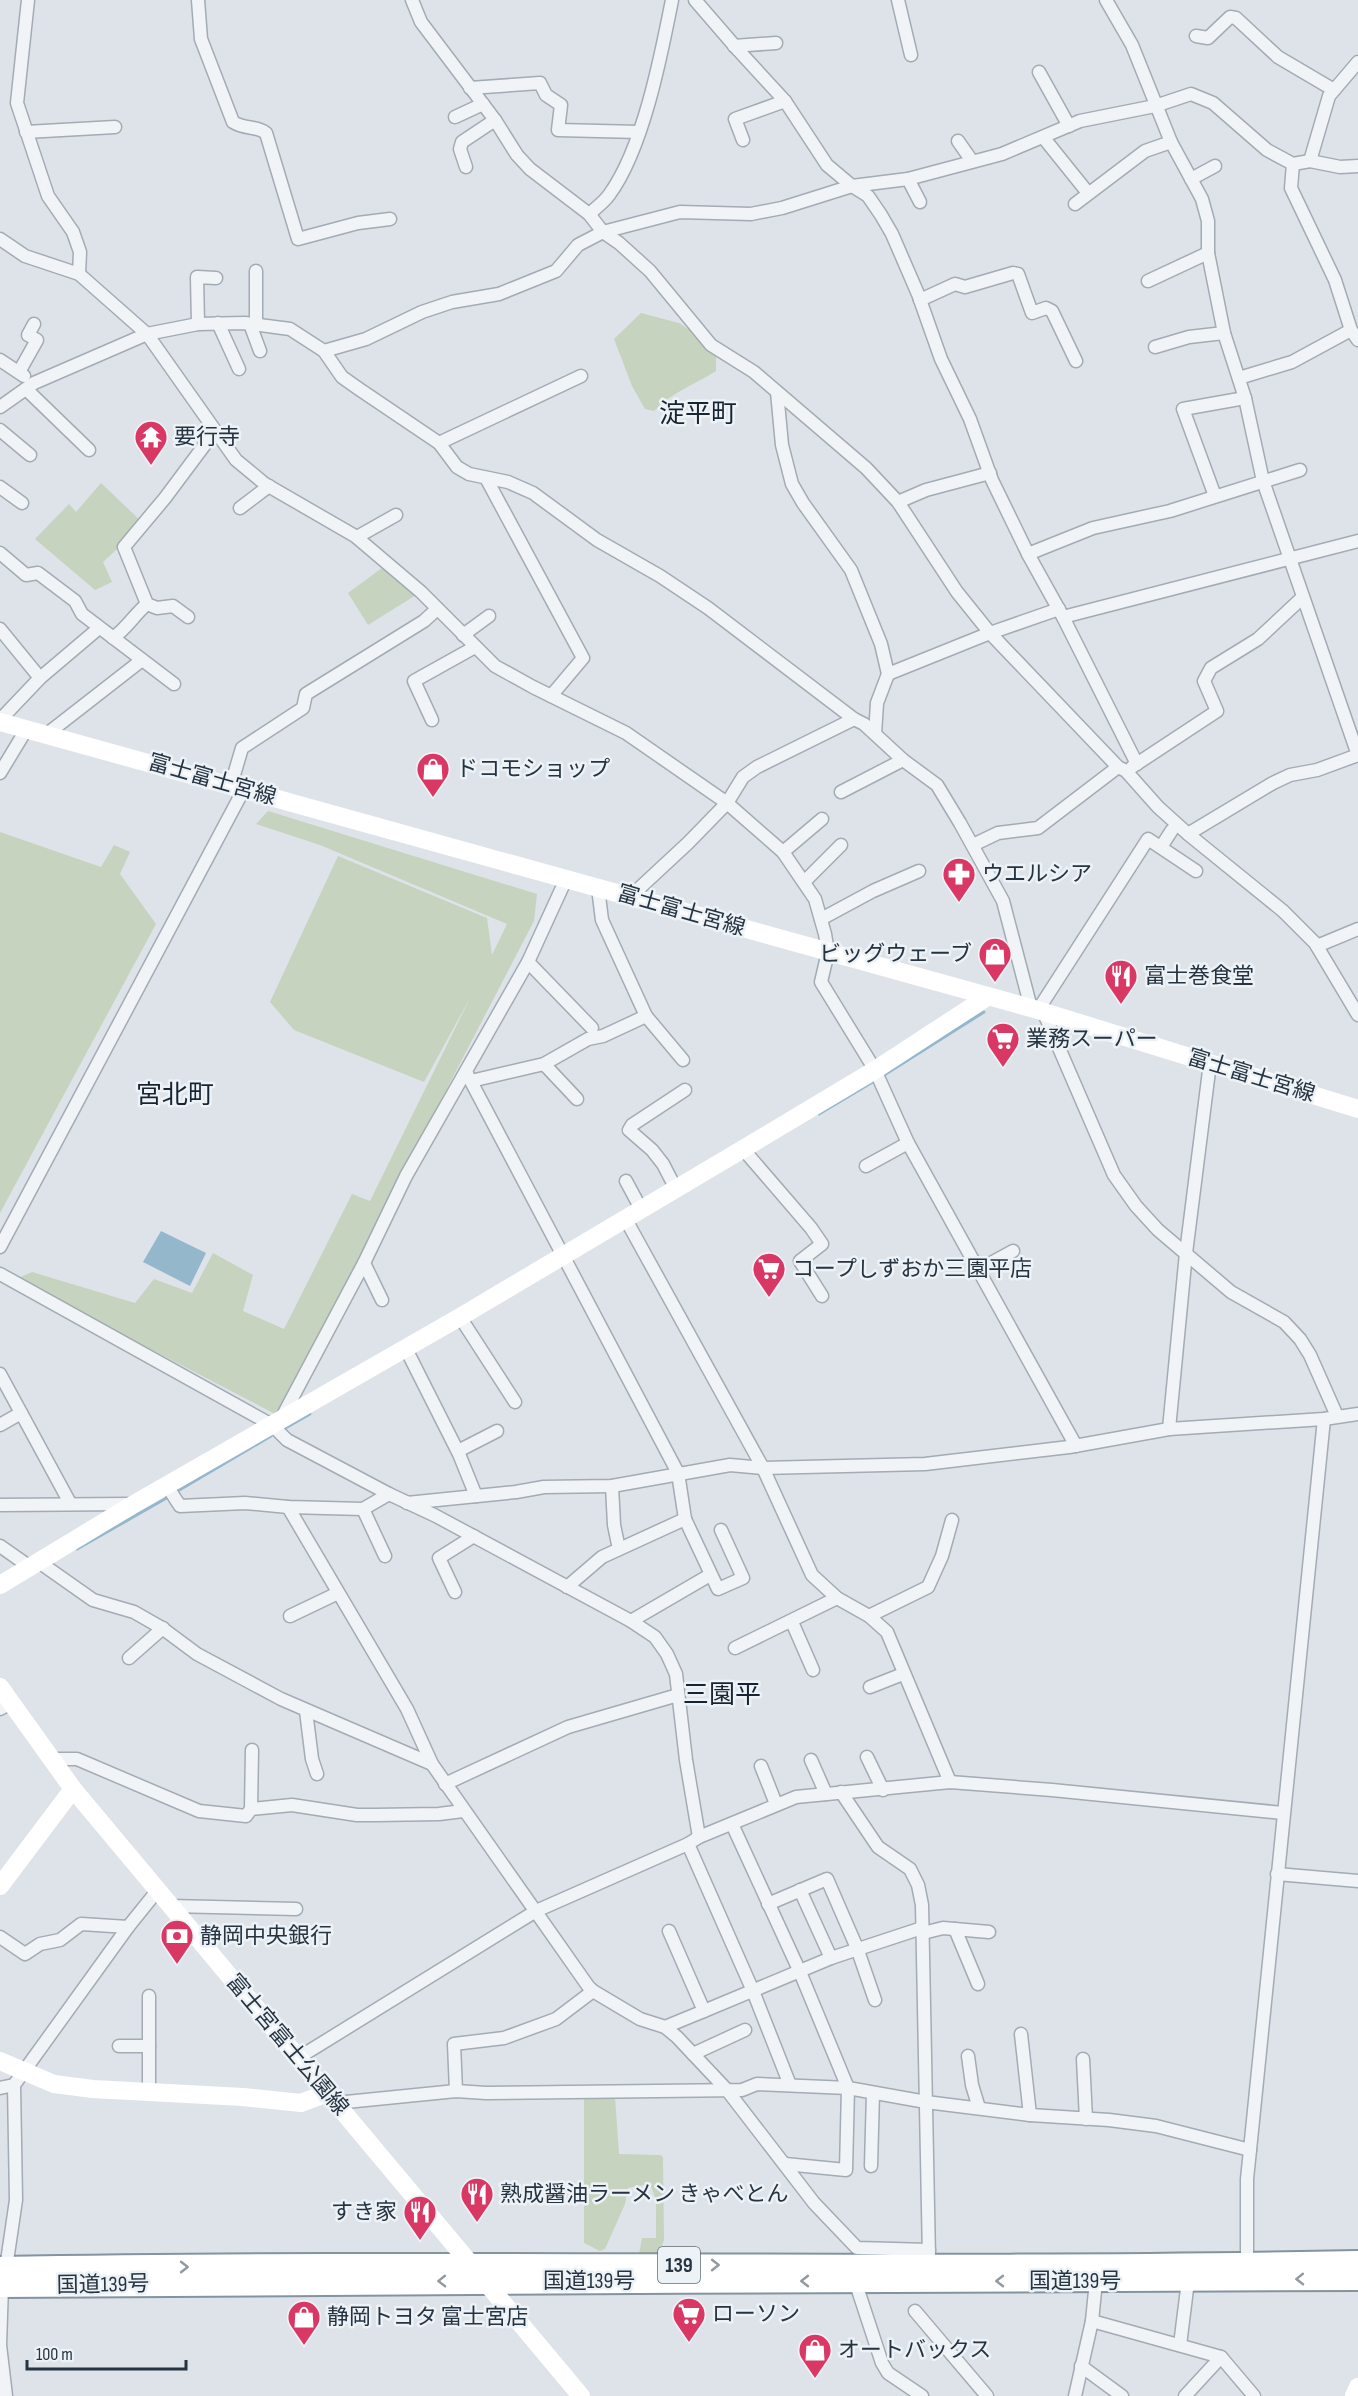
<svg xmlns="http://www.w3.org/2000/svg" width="1358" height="2396" font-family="'Sofia Sans Condensed','Noto Sans JP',sans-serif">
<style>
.green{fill:#c6d3be}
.water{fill:#95b7cc}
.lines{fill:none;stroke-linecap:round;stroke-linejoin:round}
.stream{stroke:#95b7cc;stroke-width:3}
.street-casing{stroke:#a3abb3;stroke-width:15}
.highway-casing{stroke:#8493a0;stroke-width:26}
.street{stroke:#f1f4f7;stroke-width:12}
.secondary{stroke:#fff;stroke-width:18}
.highway{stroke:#fff;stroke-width:22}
.oneway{stroke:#9299a0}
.labels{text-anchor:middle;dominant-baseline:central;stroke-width:5;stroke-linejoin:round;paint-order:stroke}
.shield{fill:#edf2f6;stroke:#626c77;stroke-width:1.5}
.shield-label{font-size:21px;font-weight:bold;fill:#263341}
.poi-label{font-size:22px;fill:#263341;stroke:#edf2f6;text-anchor:start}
.street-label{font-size:22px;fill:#263341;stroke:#edf2f6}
.quarter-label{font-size:26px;fill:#182431;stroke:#edf2f6}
</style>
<rect width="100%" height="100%" fill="#dee3e9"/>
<g class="green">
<path d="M641,313L679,323L688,329L697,327L716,356V371C694,385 672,392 654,411L645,409L632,386L614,339Z"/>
<path d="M101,483L144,524L103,562L112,582L95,590L35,539L69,504L76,512Z"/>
<path d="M382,568L416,595L368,625L348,593Z"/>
<path d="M268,811L537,894L534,921L277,1415L16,1279L32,1272L135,1303L154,1279L192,1293L213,1253L253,1275L243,1311L284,1329L352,1194L370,1201L470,998L424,1082L294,1030L270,1002L338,856L487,918L492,955L507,924L320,845L256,824Z"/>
<path d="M0,832L101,867L114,845L130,852L120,874L156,924L0,1213Z"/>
<path d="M584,2097H615L619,2154L660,2155L663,2157L664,2240L659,2254H639L642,2238H656V2200L650,2184L628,2188L625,2204L605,2249L600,2251L584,2243Z"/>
</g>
<path class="water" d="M161,1231L206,1253L190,1286L143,1262Z"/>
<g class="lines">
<g class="stream">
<path d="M881,1077L984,1012"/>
<path d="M819,1114L876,1080"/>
<path d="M282,1430L310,1414"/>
<path d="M176,1492L271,1436"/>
<path d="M77,1549L170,1496"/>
</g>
<defs>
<g id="street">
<path d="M28,0L17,103L48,196L73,232L80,252L79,274"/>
<path d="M198,0L201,39L233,122C246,130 255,125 266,133L298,239L358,223L390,219"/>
<path d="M412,0L421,22L495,120L517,155L530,169L589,214L603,232L619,243L650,271L711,345L754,372L866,468L898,502L957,592L990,633L1118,767L1126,771L1158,807L1188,834L1283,911L1315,943L1358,1015"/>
<path d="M695,0L739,51L785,101L827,165L852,186L868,196L881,215L892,234L918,294L941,359L970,419L992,480L1028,554L1063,617L1137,764"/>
<path d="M898,0L911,55"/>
<path d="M1106,0L1132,45L1171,142L1202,199L1208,221V253L1224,333L1245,398L1263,481L1358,755L1317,770L1290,775L1273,783L1188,834"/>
<path d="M1196,36L1208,38L1230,17L1236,18L1278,57L1334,90"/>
<path d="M734,46L776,43"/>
<path d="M1039,72L1069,126"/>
<path d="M470,88L540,83L546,95L561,105L558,130L639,132"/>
<path d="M455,117L483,104"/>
<path d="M26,132L115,127"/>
<path d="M1043,137L1088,193"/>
<path d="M743,140L735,119L785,101"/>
<path d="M958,141L972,161"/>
<path d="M1310,161L1329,96L1358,62"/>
<path d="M1293,164L1291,188L1335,280L1351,330L1358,340"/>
<path d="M466,167L460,149L462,142L495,120"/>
<path d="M908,179L920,202"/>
<path d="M1191,179L1215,166"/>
<path d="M1075,204L1145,151L1171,142"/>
<path d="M589,214C596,208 604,202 609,195C643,149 661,56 672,0"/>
<path d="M0,239L25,256L79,274L147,334L236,460L265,484L355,536L421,592L495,666L533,687L626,733L727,803L783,852L815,899L825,934L828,952L821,982L875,1070L908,1143L1076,1446"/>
<path d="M1148,281L1208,253"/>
<path d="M920,300L955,284L965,287L1013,273L1018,274L1032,313L1046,308L1052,311L1076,361"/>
<path d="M218,323L239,369"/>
<path d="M198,324L197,277L216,278"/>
<path d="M250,324L260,351"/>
<path d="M256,326V271"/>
<path d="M1155,347L1189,337L1224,333"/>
<path d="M324,351L366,339L422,312L452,302L499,294L556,271L578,245L603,232L680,212L751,214L782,208L852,186L908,179L1002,154L1080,121L1155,106L1191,94L1213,103L1267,150L1293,164L1310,161L1340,167L1358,166"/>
<path d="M0,360L24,376"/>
<path d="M19,372L37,340L28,335L34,324"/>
<path d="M1239,378L1292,362L1351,330"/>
<path d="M26,389L89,450"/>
<path d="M777,392L782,445L792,484L803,503L851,570L881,644L888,674L877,703L875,734"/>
<path d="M0,407L34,383L147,334L198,324L245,323L290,329L324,351L342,377L359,389L439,443L457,467L469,474L508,482L533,493L597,540L660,576L708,608L854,719L864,724L903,760L937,785L960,823L1003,901L1031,1008"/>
<path d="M0,430L30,455"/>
<path d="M439,443L581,376"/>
<path d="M486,478L583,658L551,696"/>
<path d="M0,487L22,503"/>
<path d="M1215,496L1183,409L1245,398"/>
<path d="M898,502L926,490L990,473"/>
<path d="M240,508L269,486"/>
<path d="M357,537L396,515"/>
<path d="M0,553L26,575L38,573L75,601L82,614L174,684"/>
<path d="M1028,554L1093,528L1170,511L1300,470"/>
<path d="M188,617L173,606L157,608L147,604L124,547L165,498L215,431"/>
<path d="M1063,617L1358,541"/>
<path d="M0,629L40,678"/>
<path d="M463,635L489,616"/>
<path d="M113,638C127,628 134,615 147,604"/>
<path d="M888,674L990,633L1059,609"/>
<path d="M0,720L40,678L99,628"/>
<path d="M432,720L414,681L475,647"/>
<path d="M47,734L142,660"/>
<path d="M1132,767L1217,711L1204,681L1211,668L1258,639L1303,597"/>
<path d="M0,773L26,730"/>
<path d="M231,785L242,748L303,708L306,694L424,621L437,609"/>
<path d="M841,792L903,760"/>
<path d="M973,845L998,833L1038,828L1118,767"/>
<path d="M1161,847L1172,830"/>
<path d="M783,852L822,819"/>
<path d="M804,882L841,845"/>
<path d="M598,888L602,920L646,1016L683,1060"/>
<path d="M631,896L688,843L727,803L743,777L757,767L854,719"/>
<path d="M821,919L873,891L919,871"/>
<path d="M1317,946L1358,929"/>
<path d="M528,962L592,1028"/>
<path d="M1038,1010L1148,839L1196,871"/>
<path d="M1043,1011L1114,1175L1136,1206L1158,1230L1231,1292L1284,1322L1300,1339L1310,1355L1337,1416"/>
<path d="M544,1064L577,1099"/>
<path d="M466,1072L678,1473L685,1519L602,1557L567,1587"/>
<path d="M471,1081L544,1064L588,1039L603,1036L646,1016"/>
<path d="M743,1149L811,1228L822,1244L800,1261L822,1296"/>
<path d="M866,1166L908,1143"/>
<path d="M626,1181L641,1209"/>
<path d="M676,1189L663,1164L652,1150L629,1130L632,1125L685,1090"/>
<path d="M625,1218L763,1468L812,1575L837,1598L869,1616L887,1632L950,1782"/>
<path d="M0,1247L244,789"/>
<path d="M364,1263L382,1300"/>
<path d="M978,1270L1013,1251"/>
<path d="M0,1274L272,1425L287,1440L389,1494L436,1516L631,1621L655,1637L667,1654L676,1674L686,1760L699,1837"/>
<path d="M460,1317L515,1402"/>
<path d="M405,1347L459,1454L476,1496"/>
<path d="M0,1374L70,1503"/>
<path d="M281,1419L364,1263L406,1176L528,962L566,879"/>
<path d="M0,1425L21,1413"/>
<path d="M1169,1429L1186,1253L1210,1063"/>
<path d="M458,1451L497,1431"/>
<path d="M167,1486L180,1506L245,1503L288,1507L363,1509L389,1494"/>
<path d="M612,1486L614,1525L619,1549"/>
<path d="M407,1503L516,1492L544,1487L612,1486L730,1465L763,1468L925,1464L1069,1447L1169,1429L1324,1419L1358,1414"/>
<path d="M0,1505L132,1504"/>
<path d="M288,1507L407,1709L432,1764"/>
<path d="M363,1509L385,1556"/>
<path d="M685,1519L718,1589L743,1578L721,1530"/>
<path d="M0,1546L30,1567"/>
<path d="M39,1562L93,1600L134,1612L162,1628L197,1654L281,1699L432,1764L588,1986L593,1991L640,2019L665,2027L677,2037L727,2090L814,2203L857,2248L929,2250"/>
<path d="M455,1592L439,1558L474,1536"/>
<path d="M290,1616L338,1593"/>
<path d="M869,1616L928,1587L942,1556L952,1520"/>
<path d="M631,1621L710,1575"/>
<path d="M792,1622L813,1670"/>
<path d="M735,1648L837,1598"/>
<path d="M129,1658L163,1628"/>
<path d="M870,1687L903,1674"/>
<path d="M0,1709L11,1703"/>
<path d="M306,1711L312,1759L317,1774"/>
<path d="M867,1757L883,1790"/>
<path d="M811,1760L826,1794"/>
<path d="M53,1762L58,1759H77L199,1811L246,1816L251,1809L292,1805L357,1815H375L439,1814L463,1811"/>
<path d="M761,1766L776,1804"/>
<path d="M445,1784L568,1727L678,1695"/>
<path d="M841,1792L878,1847L910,1869L918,1885L922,1905L929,2258"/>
<path d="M251,1809L252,1750"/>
<path d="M732,1824L800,1972L848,2088L846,2170L785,2164"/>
<path d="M688,1844L753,1991L790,2085"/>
<path d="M1277,1874L1358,1881"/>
<path d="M800,1890L831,1958"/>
<path d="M768,1904L827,1879L857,1948L875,2000"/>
<path d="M170,1906L296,1909"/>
<path d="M955,1929L978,1984"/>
<path d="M923,1933L943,1928L989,1932"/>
<path d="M0,1937L25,1954L40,1944L60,1940L81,1924L128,1927"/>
<path d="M149,1996V2092"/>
<path d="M704,2011L831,1958L922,1928"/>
<path d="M665,2027L704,2011L669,1931"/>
<path d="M1021,2034L1030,2115"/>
<path d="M119,2046H149"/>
<path d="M693,2054L745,2030"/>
<path d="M968,2056L972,2085L979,2108"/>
<path d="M298,2058L536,1911L688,1844L699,1837L796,1797L950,1782L1052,1790L1283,1813"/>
<path d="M1083,2059L1086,2119"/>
<path d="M0,2088L14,2085"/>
<path d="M456,2091L454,2044L504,2038L556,2019L593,1991"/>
<path d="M336,2103L456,2091L486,2093L742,2090L757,2084L848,2088L926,2102L1030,2115L1109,2120L1156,2126L1250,2150"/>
<path d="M871,2166L873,2093"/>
<path d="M1247,2264V2179L1250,2150L1324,1419"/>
<path d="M6,2268L16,2200L14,2085L128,1927L157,1891"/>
<path d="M855,2281L882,2363L888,2373L922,2396"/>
<path d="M2,2286L0,2345L6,2396"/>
<path d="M915,2311L987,2396"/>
<path d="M1092,2321L1221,2357L1254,2396"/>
<path d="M1180,2345L1188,2281"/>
<path d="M1081,2366L1122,2396"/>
<path d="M1075,2396L1092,2321L1096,2281"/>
<path d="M1185,2396L1221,2357"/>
</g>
<g id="highway">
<path d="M0,2268C453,2260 905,2271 1358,2262"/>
<path d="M0,2286C453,2280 905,2283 1358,2279"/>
</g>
</defs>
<use href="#street" class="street-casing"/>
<use href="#highway" class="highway-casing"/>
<use href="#street" class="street"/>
<g class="secondary">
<path d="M0,722L1031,1008L1358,1109"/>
<path d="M0,1585L134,1504L460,1317L743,1149L875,1070L987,997"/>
<path d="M0,1687L73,1789L581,2396"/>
<path d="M0,1886L73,1789"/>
<path d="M0,2061L54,2084L93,2089L243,2097L301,2103L327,2093"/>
<path d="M1354,2396L1358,2387"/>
</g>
<use href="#highway" class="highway"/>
</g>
<defs><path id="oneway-chevron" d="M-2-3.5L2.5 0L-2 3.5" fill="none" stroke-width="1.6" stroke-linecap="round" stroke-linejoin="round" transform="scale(1.5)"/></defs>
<g class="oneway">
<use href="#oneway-chevron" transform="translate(715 2265)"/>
<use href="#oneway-chevron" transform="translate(184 2267)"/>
<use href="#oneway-chevron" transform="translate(1300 2279) rotate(179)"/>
<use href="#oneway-chevron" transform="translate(442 2281) rotate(179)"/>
<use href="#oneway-chevron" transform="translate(805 2281) rotate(-180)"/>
<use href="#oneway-chevron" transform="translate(1000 2281) rotate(-180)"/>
</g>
<defs>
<symbol id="temple-pin" viewBox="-11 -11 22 30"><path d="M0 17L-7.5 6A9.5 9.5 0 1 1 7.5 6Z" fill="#d93864" stroke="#edf2f6"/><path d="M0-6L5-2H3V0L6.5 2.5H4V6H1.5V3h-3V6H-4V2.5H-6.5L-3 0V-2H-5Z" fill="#fff"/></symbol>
<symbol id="shop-pin" viewBox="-11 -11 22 30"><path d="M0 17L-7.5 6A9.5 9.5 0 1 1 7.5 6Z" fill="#d93864" stroke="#edf2f6"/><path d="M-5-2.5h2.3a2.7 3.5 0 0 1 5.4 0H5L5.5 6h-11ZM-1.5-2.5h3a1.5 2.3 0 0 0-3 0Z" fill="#fff"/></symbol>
<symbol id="pharmacy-pin" viewBox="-11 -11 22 30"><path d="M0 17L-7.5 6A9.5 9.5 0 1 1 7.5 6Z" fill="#d93864" stroke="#edf2f6"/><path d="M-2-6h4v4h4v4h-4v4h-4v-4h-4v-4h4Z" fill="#fff"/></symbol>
<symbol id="restaurant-pin" viewBox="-11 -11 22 30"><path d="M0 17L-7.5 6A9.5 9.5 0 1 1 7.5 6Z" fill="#d93864" stroke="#edf2f6"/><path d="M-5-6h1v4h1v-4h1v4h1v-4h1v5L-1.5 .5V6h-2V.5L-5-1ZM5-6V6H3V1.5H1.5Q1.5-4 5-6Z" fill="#fff"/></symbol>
<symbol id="supermarket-pin" viewBox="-11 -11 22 30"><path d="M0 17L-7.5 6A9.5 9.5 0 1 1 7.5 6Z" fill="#d93864" stroke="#edf2f6"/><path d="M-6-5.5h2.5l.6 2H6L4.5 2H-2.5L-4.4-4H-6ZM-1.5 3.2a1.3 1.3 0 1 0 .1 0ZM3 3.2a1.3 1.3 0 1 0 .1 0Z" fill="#fff"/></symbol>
<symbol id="bank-pin" viewBox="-11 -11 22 30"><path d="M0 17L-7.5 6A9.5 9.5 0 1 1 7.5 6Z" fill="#d93864" stroke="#edf2f6"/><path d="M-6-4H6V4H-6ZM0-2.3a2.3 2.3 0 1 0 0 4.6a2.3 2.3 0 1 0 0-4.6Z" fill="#fff"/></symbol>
</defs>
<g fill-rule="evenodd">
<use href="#temple-pin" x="132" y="418" width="38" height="52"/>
<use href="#shop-pin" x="414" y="750" width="38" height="52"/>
<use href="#pharmacy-pin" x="940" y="855" width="38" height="52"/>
<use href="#shop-pin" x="976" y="935" width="38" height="52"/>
<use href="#restaurant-pin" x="1102" y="957" width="38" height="52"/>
<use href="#supermarket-pin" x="984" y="1020" width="38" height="52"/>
<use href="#supermarket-pin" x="750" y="1250" width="38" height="52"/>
<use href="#bank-pin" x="158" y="1917" width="38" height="52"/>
<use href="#restaurant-pin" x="458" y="2175" width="38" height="52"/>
<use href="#restaurant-pin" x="401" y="2193" width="38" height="52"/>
<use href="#supermarket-pin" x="670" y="2295" width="38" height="52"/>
<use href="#shop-pin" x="285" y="2298" width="38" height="52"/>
<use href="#shop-pin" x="796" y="2331" width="38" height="52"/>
</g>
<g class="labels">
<rect class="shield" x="658" y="2247" width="42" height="36" rx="4.5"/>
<g class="shield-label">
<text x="679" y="2265">139</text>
</g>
<g class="poi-label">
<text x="174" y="437">要行寺</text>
<text x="456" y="769">ドコモショップ</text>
<text x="982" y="874">ウエルシア</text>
<text x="972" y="954" text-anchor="end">ビッグウェーブ</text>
<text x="1144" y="976">富士巻食堂</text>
<text x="1026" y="1039">業務スーパー</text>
<text x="792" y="1269">コープしずおか三園平店</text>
<text x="200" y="1936">静岡中央銀行</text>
<text x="500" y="2194">熟成醤油ラーメン きゃべとん</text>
<text x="397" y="2212" text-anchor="end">すき家</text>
<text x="712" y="2314">ローソン</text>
<text x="327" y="2317">静岡トヨタ 富士宮店</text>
<text x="838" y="2350">オートバックス</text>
</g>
<g class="street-label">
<text transform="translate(212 780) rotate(16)">富士富士宮線</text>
<text transform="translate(681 911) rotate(16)">富士富士宮線</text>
<text transform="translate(1251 1076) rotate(17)">富士富士宮線</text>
<text transform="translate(287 2045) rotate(50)">富士宮富士公園線</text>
<text x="589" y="2281">国道139号</text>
<text x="1075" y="2281">国道139号</text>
<text transform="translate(103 2285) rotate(-1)">国道139号</text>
</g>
<g class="quarter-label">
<text x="698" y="414">淀平町</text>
<text x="175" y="1095">宮北町</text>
<text x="722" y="1695">三園平</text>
</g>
</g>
<path d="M27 2360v9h159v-9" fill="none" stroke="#263341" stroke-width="3"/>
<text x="36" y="2360" font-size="18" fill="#263341" stroke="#edf2f6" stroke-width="4.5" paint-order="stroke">100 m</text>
</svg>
